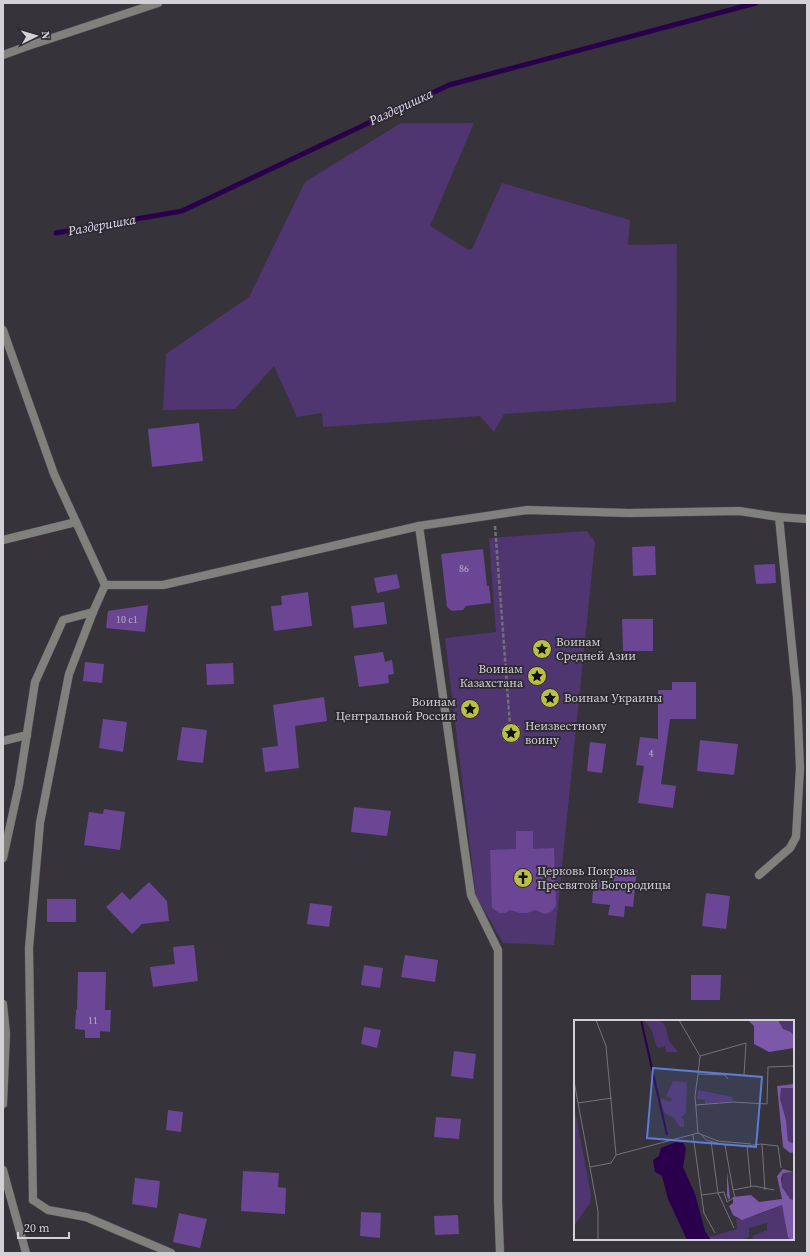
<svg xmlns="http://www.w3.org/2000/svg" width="810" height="1256" font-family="'Source Serif 4',serif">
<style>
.green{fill:#503670}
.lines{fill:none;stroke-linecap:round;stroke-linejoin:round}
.stream{stroke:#2a004c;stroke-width:5}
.building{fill:#6a4694}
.service-casing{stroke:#524f56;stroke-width:9}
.minor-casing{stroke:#524f56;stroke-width:9}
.path{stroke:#726f76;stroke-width:2.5;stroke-dasharray:4 2;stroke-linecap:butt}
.service{stroke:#80817d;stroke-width:8}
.minor{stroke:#80817d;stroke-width:8}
.labels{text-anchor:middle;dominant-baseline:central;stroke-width:3.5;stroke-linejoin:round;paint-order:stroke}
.number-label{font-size:10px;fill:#b9aec6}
.poi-label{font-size:12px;fill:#d3d1d6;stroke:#2c2930;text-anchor:start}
.water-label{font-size:13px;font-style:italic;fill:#e2daf0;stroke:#2c2930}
.inset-river{fill:none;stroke:#2a004c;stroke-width:2}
.inset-road{fill:none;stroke:#757278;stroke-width:1}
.view{fill:#5d7cd7;fill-opacity:0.15;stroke:#5d7cd7;stroke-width:2}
.inset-edge{fill:none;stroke:#d3d1d6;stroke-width:2}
</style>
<rect width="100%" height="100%" fill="#36333a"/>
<g class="green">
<path d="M401,123H474L430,226L469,250L472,249L502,183L630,220L628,245L677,244L676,402L504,414L494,432L480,416L323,427L322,413L297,417L274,366L235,409L163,410L166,354L249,297L305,182Z"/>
<path d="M587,531L595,542L554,945L503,943L476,896L445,638L496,632L489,538Z"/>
</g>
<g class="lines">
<path class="stream" d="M56,233L182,211L449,85L756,3"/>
</g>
<g class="building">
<path d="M199,423L203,461L152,467L148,429Z"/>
<path d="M655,546L656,575L633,576L632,547Z"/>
<path d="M483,549L487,586H489L491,603L466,606L463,610L452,611L447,607L441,554Z"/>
<path d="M775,564L776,583L756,584L754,565Z"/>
<path d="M397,574L400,588L377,593L374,578Z"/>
<path d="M308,592L312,626L274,631L271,606L282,605L281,596Z"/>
<path d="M384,602L387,624L354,628L351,606Z"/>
<path d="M148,605L145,632L106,628L108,611Z"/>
<path d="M622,619H653V651H623Z"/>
<path d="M383,652L385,662L392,660L394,674L388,675L389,683L359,687L354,656Z"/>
<path d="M85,662L104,664L102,683L83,681Z"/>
<path d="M233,663L234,684L207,685L206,664Z"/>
<path d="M672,682H696V719H670L661,784L676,786L673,808L638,803L644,766L636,765L640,737L658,739V690H672Z"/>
<path d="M324,697L327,721L295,726L299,768L265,772L262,748L278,746L273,705Z"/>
<path d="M103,719L127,722L123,752L99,748Z"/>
<path d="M182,727L207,730L203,763L177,760Z"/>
<path d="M700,740L738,744L734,775L697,771Z"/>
<path d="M590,742L606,744L602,773L587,771Z"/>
<path d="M354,807L391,811L387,836L351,832Z"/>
<path d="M104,809L125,812L120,850L84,845L89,812L103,814Z"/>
<path d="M516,831H533V849L554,848L556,906L551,912L544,914L536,910L527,913H520L510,910L505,913H499L492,908L490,850L516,849Z"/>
<path d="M615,868L637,870L633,907L625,906L624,917L608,915L610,905L592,903L594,880L613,882Z"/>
<path d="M149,882L167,901L169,921L142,924L132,934L106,907L122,892L130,900Z"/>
<path d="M706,893L730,896L726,929L702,926Z"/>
<rect x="47" y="899" width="29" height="23"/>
<path d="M310,903L332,906L329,927L307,924Z"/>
<path d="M194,945L198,981L153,987L150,967L175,964L173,947Z"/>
<path d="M405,955L438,960L435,982L401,977Z"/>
<path d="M364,965L383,968L380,988L361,985Z"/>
<path d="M78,972H106L105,1010H111L110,1032L100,1031V1038H85V1030L75,1029L76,1010H77Z"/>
<path d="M691,975H721L720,1000H691Z"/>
<path d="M364,1027L381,1030L377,1048L361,1044Z"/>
<path d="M454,1051L476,1054L473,1079L451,1076Z"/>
<path d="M168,1110L183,1112L181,1132L166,1130Z"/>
<path d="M436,1117L461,1119L459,1139L434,1137Z"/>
<path d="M243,1171L279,1173L278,1187L286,1188L285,1214L241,1211Z"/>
<path d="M135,1178L160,1181L157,1208L132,1204Z"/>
<path d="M361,1212L381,1213L380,1238L360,1236Z"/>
<path d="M179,1213L207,1219L200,1248L173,1242Z"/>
<path d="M458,1215L459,1234L435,1235L434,1216Z"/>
</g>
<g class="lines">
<defs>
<g id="service">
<path d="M3,55L25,47L158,3"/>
<path d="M33,1200L48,1210L86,1217L171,1253"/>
</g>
<g id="minor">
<path d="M3,330L54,474L105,585L93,612L69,674L40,823L29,948L33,1200"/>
<path d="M419,526L471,895L498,950V1201L500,1253"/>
<path d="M3,540L76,522"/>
<path d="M105,585H163L419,526L527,510L629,513L739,511L779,517"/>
<path d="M3,741L27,735"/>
<path d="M3,858L19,785L35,682L63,620L93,612"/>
<path d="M759,875L790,848L796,837L800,768L797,697L779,517L807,519"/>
<path d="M3,1004L6,1034L3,1104"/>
<path d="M3,1170L26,1253"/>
</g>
</defs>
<use href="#service" class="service-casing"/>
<use href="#minor" class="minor-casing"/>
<g class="path">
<path d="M495,526L510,725"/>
<circle cx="511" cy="733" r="9"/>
</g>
<use href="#service" class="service"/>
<use href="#minor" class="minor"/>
</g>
<defs>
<symbol id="sight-disc" viewBox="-11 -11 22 22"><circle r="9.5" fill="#bbc044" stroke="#2c2930"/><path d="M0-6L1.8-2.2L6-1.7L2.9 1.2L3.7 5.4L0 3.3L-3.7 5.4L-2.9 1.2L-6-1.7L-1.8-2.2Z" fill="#111"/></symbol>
<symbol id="church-disc" viewBox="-11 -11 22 22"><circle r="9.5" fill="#bbc044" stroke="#2c2930"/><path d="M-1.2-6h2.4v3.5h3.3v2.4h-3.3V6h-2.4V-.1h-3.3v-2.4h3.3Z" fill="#111"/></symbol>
</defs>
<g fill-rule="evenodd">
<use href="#sight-disc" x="531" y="638" width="22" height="22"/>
<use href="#sight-disc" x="526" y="665" width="22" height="22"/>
<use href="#sight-disc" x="539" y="687" width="22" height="22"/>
<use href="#sight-disc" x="459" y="698" width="22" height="22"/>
<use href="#sight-disc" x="500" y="722" width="22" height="22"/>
<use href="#church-disc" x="512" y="867" width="22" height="22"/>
</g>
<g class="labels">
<g class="number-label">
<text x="464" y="568">86</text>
<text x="127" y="619">10 с1</text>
<text x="651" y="753">4</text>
<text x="93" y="1020">11</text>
</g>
<g class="poi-label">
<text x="556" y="642">Воинам<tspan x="556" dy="14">Средней Азии</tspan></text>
<text x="523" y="669" text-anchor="end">Воинам<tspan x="523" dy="14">Казахстана</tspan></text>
<text x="564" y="698">Воинам Украины</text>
<text x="456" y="702" text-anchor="end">Воинам<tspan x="456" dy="14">Центральной России</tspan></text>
<text x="525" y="726">Неизвестному<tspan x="525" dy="14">воину</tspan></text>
<text x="537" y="871">Церковь Покрова<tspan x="537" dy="14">Пресвятой Богородицы</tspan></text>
</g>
<g class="water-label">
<text transform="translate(401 107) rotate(-25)">Раздеришка</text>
<text transform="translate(102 225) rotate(-10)">Раздеришка</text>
</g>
</g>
<g transform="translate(574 1020)">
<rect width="220" height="220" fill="#36333a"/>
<path d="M70,0H85L91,5L95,21L104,32H92L91,26L85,28L82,25L78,11ZM204,0H220V16L217,12L209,9ZM99,61L113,62L112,93L107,97L110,100V107L105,106L100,98L91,93L87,84V78L96,82L98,79L92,76ZM207,68H220V124L214,121L212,101L206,79ZM124,70L159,77L158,81L131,84V80L123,79ZM0,85L17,175L16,183L0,206ZM209,153H220V180L216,179L208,167ZM208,185L216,220H179L178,216L193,210V203L175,208V217L166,220H137L135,217L163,209L162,199L184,195Z" fill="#503670"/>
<path d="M174,0H204L209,9L217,12L220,16V28L195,32L180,24V6ZM220,64V68H207L206,79L212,100L214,121L220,124V132L216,133L209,127L203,66ZM209,149L220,152L209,153L207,158L208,167L216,179L220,180V220H216L214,217L208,185L168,200L159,195L155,186L159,183V177L177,175L185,182L208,179L203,156ZM153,151L156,178L155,180L153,176Z" fill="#7c58a8"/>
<path d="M102,122L109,123L112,128L109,147L121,174L131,211L137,220H113L94,179L88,156L81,152L79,140L85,136L87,128Z" fill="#2a004c"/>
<path class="inset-river" d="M67,0L93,115"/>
<path class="inset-road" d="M22,0L32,26L42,135M105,0L126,36L124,54L151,55L154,59M126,36L172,23L170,55M124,54L121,76L124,113M0,61L24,191V220M4,83L38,78M122,85L159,82L193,84L194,47L220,46M127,114L132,120L151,125L173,126L187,124L204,126L207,148M119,115L130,193L141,213M137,121L144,173L160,208M188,124L191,170M151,125L159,170M173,126L177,167M16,147L37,143L42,135L124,113L144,121L177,124M128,175L150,172L153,182L161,177L159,170L180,166L200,170"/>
<path class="view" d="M79,48L188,57L182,127L73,118Z"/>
<rect width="220" height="220" class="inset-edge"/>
</g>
<rect width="810" height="1256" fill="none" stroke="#d3d1d6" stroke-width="8"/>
<g transform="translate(36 36) rotate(85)" stroke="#2c2930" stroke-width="3" paint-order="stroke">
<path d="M0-3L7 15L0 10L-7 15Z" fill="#d3d1d6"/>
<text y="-6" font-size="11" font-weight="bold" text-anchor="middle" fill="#d3d1d6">N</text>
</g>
<path d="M18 1232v6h51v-6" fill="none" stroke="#d3d1d6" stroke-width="2"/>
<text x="24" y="1232" font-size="12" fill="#d3d1d6" stroke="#2c2930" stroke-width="3" paint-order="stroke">20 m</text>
</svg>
